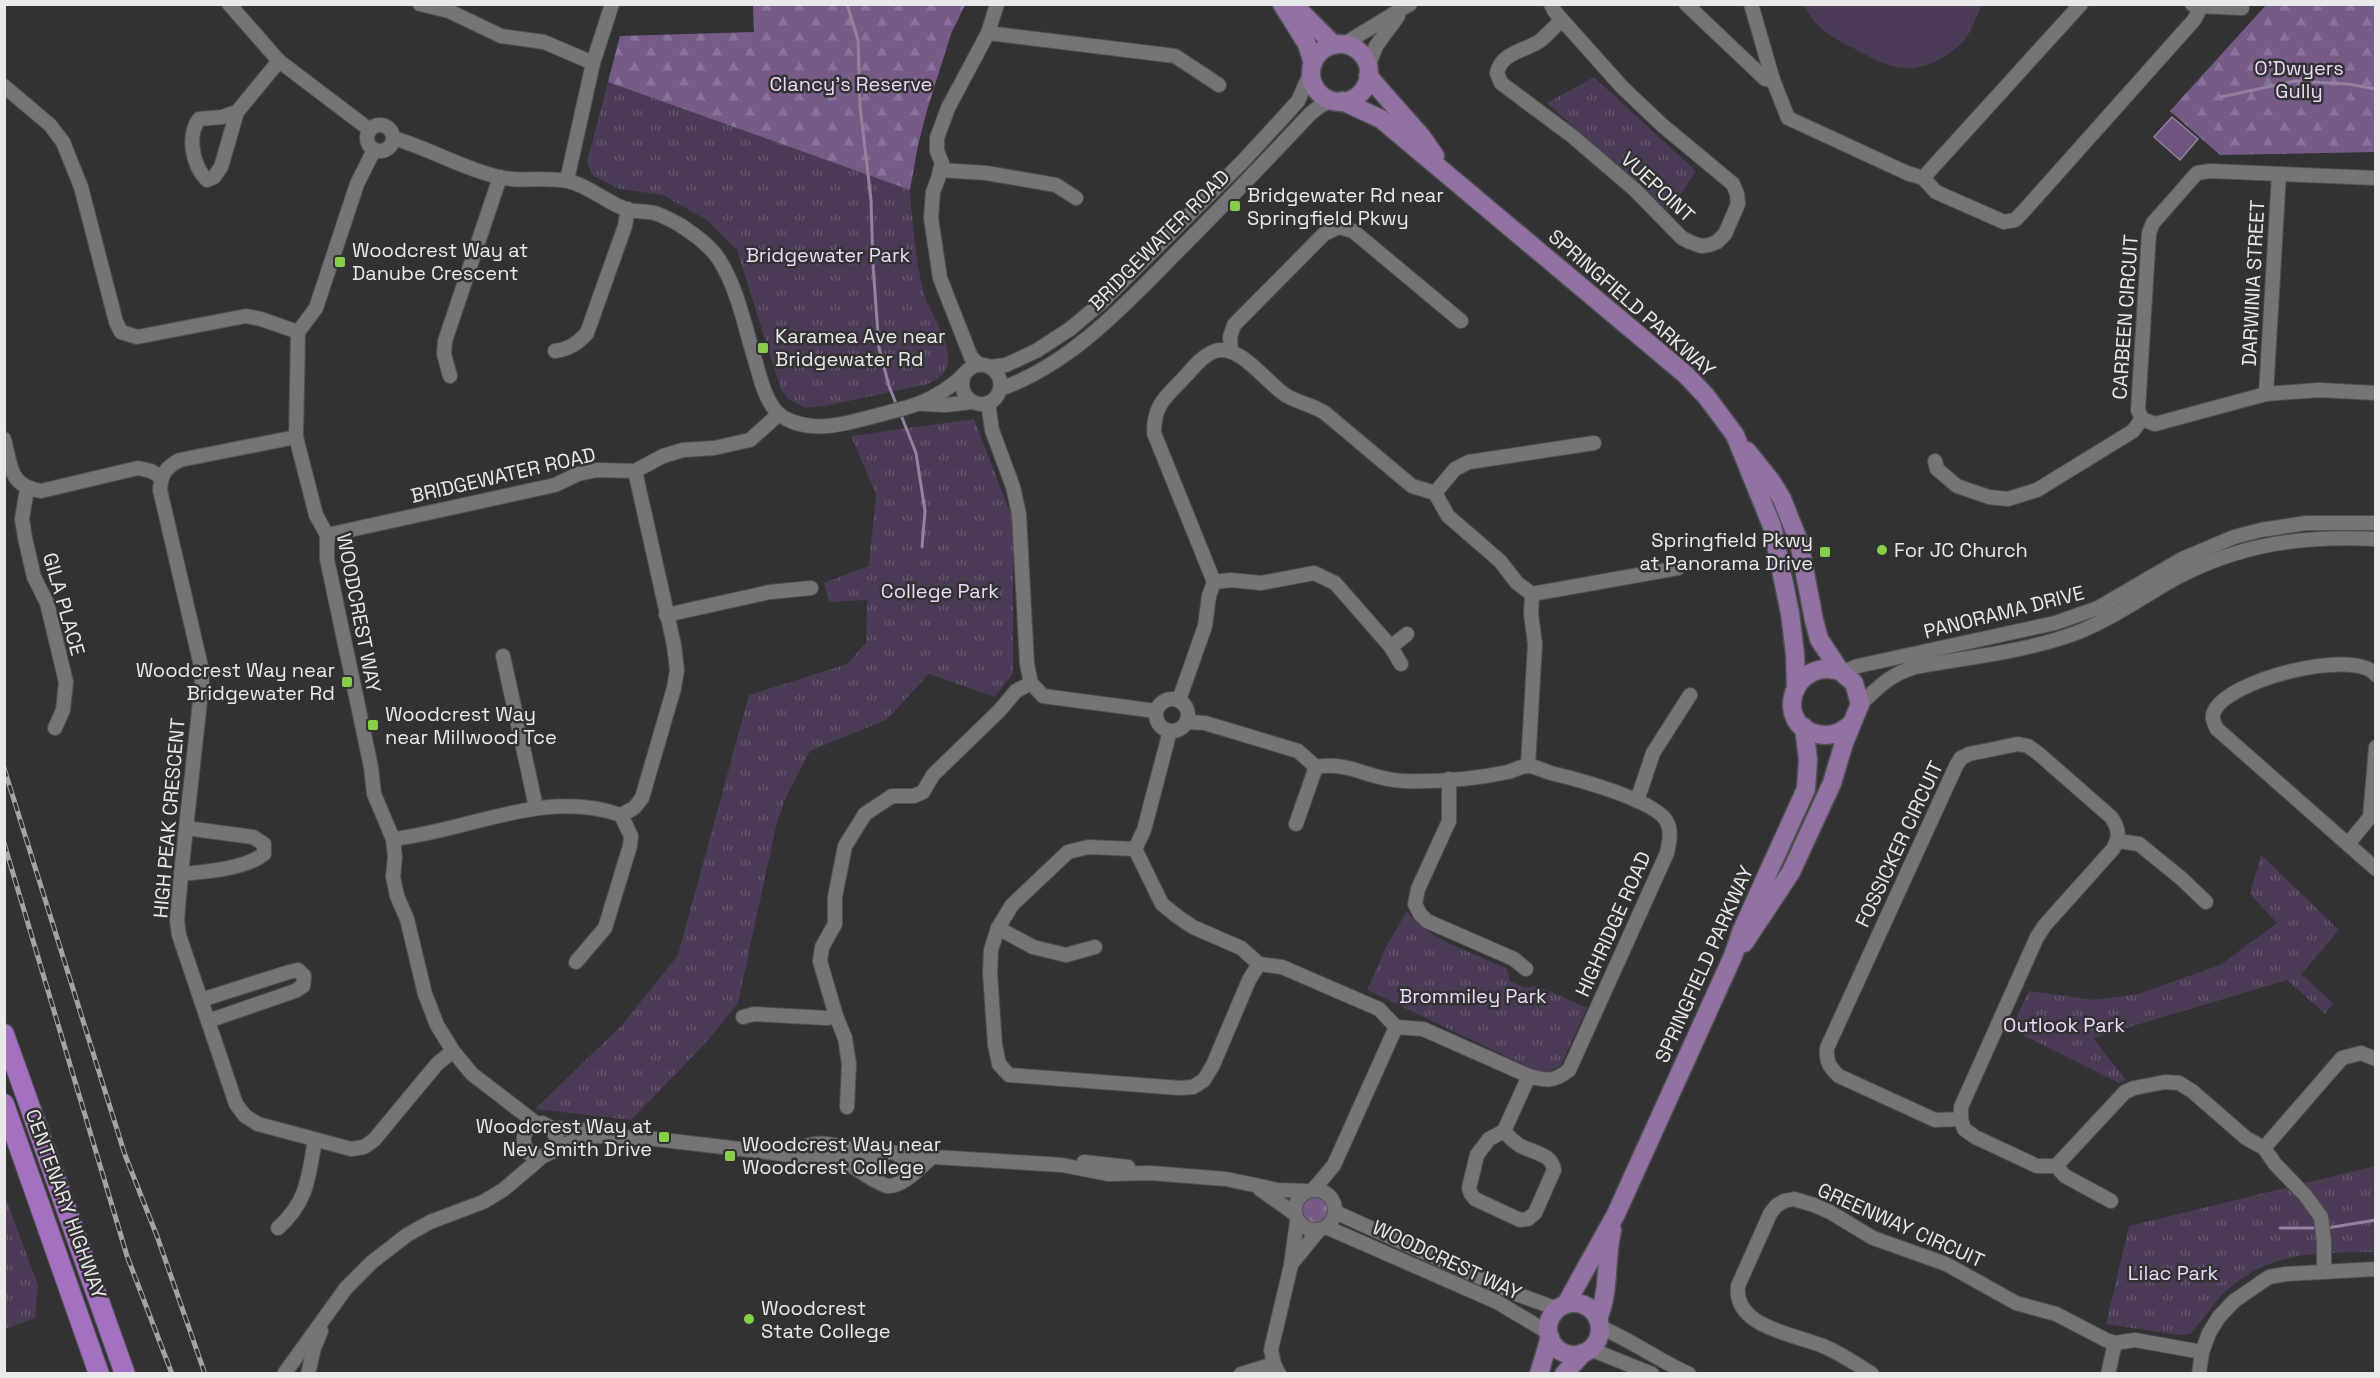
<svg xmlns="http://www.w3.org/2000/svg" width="2380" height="1378" font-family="'Space Grotesk',sans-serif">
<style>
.grass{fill:url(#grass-tufts)}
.forest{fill:url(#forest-firs)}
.garden{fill:#4c3b56}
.water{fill:#6f537f;stroke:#94809f;stroke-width:1.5}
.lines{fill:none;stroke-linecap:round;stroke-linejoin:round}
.stream{stroke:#94809f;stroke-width:3}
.minor-casing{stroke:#504f51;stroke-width:16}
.major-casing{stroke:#504f51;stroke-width:21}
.highway-casing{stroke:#504f51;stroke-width:22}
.minor{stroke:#767477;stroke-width:14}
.major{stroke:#9272a3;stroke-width:18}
.highway{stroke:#a470c0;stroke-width:20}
.rail-casing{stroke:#a5a4a5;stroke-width:5}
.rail{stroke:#323133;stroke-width:3;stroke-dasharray:9;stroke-linecap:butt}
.poi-dot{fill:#88cf49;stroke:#323133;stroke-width:2}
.labels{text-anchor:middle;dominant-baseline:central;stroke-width:5;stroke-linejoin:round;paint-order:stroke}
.park-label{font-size:20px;fill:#ecdaf7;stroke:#323133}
.street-label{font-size:20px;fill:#eae9ea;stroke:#323133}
.poi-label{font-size:20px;fill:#eae9ea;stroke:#323133;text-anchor:start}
</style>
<defs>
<pattern id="grass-tufts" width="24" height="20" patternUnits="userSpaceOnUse" patternTransform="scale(1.5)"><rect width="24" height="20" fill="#4c3b56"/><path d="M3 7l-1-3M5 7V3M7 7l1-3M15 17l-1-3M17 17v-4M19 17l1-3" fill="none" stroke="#66576e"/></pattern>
<pattern id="forest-firs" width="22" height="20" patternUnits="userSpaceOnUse" patternTransform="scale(1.5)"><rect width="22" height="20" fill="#775b87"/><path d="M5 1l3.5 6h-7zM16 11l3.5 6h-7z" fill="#8a7398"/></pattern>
</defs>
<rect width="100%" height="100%" fill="#323133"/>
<g class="grass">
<path d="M1594,77L1696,171L1669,212L1547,103Z"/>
<path d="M608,82L910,190C913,226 915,262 925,296C932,316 947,336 948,357C949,373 940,378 928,384L825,406L805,408L787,398L780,387L737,250L708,221L663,195L620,189L592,175L587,162Z"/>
<path d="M974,419L1013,520V673L995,697L929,674L886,720L810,751L787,795L777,822L738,1003L710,1038L631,1120L535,1109L622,1025L678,955L749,695L847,664L866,643L867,600L829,602L824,583L869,566L876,494L851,436Z"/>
<path d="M2261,855L2339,930L2301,974L2333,1003L2325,1014L2287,980L2093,1038L2126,1080L2119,1083L2011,1029L2029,991L2094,1000L2138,994L2220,965L2277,923L2250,894Z"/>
<path d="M1407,911C1421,937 1479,955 1506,968L1511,982L1526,988L1538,986L1587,1008L1561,1065L1546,1073L1537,1071L1367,990L1387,945Z"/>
<path d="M2375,1166V1252C2319,1253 2271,1250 2226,1291C2212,1303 2203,1321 2190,1334L2178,1335L2106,1324L2129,1226Z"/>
<path d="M4,1194L38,1285L35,1318L5,1329Z"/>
</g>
<g class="forest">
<path d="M753,5H965L951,34L928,107L918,145L910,190L608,82L620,36L754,32Z"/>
<path d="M2266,5H2375V152L2220,155L2170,111Z"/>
<circle cx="1315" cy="1210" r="15"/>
</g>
<path class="garden" d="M1804,5H1982C1977,15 1973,28 1966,38C1953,55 1924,71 1902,68C1885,66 1870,57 1855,49C1834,39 1814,27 1804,5Z"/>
<path class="water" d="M2172,117L2198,139L2180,160L2154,137Z"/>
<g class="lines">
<g class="stream">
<path d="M847,4L858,40L860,106L871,200L873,265L879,348L889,386L897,406"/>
<path d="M2221,97L2295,81L2348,84L2376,89"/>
<path d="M901,415L916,453L925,511L922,547"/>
<path d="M2280,1228H2317"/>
<path d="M2327,1228L2376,1220"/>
</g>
<defs>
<g id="minor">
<path d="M229,4L279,61L370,130"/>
<path d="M420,4L449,11L501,36L544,42L593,63"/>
<path d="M1551,4L1555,12L1622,87L1662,125L1733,184L1737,194L1738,204L1725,234L1717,242L1709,245L1701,246L1690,242L1682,238L1635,190L1572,136L1501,83L1497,73C1502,51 1527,51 1541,40C1548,34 1555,26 1562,20"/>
<path d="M1686,4L1765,79L1773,80"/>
<path d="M1751,4L1773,80L1788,118L1907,173L1923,178L1936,192L2004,222L2015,220L2022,213L2194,20L2198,13L2196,6L2192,4"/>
<path d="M2196,6L2242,8"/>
<path d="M988,33L997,4"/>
<path d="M1344,44L1410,4"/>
<path d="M1368,67L1376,46L1398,16"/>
<path d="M4,86L50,125L63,142L81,187L116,322L121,332L137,337L246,316L261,319L298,332"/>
<path d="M237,112L222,117L199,119C187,136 192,165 207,180L214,177L221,167L237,112L279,61"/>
<circle cx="380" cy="138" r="13"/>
<path d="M393,138C429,148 463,169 499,177C523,183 544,176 567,181C589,185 606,203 628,210C637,212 647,211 655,213C663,216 673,221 680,225C694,234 711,246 720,261C738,290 745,328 755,360C760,377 764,396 775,410C783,420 799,425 812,426C836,429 880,414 905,408C925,403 941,394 957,381C962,377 967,369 974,366C990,360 1005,376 999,392C990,415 954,403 964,375"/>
<path d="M374,150L357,184L316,308L298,332L296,437L316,515L327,535V559L371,767L374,794L393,839L395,857L393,877L397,896L407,919L425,994L437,1025L453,1051L472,1074L536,1123"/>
<path d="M940,170L986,173L1056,185L1076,198"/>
<path d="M1923,178L2081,4"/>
<path d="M2376,178L2210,171L2197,173L2153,223L2149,233L2138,410L2142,419L2155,424L2266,394L2319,390L2376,393"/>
<path d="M567,180L593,63L612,4"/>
<path d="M555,351C569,349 577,344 587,333L625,226L628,209"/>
<path d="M1231,351L1230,337L1234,325L1324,234L1339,227L1353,231L1461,321"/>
<path d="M979,365L971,357L940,278L931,218L933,192L938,179L942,163L937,151V138L948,108L988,33L1175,56L1219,85"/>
<path d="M990,367L1006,365L1036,351L1070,329L1101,303L1243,161L1280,121L1298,101L1311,72"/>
<path d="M450,376L444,354L445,341L500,177"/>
<path d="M1000,389C1069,365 1123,307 1173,256C1220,209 1265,162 1310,114L1320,106L1332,100"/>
<path d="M2266,394L2279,174"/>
<path d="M988,403L992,430L1013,487L1019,514L1027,664L1031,683L1043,696L1156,711"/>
<path d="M923,404L946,405L972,402"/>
<path d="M296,437L180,460C166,467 161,474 160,490L201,666L202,683L181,874L177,920L179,935L236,1104L245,1116L258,1124L351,1149L364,1147L374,1140L437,1064L453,1051"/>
<path d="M4,439C11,466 9,486 41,491L138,468L151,471L161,477"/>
<path d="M1935,461L1937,469L1957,486L1989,497L2008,499L2037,490L2133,431L2142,419"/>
<path d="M27,489L22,519L25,538L34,577L47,603L66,682L63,710L55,728"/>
<path d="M1435,493L1455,469L1469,462L1594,443"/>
<path d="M327,535L555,485L578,474L597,470L635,471L663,456L683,450L714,448L750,440L779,414"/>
<path d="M1214,582L1231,580L1261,583L1314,573L1335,583L1391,647"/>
<path d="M1532,594L1678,568"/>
<path d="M666,615L770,592L811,588"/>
<path d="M503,656L536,807"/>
<path d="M1401,664L1391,647L1407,634"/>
<path d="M1842,672L1858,666L2055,623L2098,608L2182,559L2234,537L2261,530L2306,523H2376"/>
<path d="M2376,675C2355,647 2226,680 2214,712C2211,718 2214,723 2217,729L2376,869"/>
<circle cx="1172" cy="715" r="16"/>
<path d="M1179,700L1205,626L1209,596L1214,582L1154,433C1154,407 1163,399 1180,382C1190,372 1201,356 1215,351C1240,343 1267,384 1287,396C1299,403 1313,405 1325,413L1412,486L1435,493L1448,516L1500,561L1517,583L1532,594L1531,614L1535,644L1528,765"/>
<path d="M1860,704C1881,686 1887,676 1915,667C1968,657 2025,652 2076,633C2112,619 2142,597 2176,578C2240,544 2304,535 2376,539"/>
<path d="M1187,722L1205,723L1298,751L1316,767C1350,761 1370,780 1404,781C1438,782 1475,779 1508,772C1515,770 1523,765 1530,766C1537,767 1544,771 1551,773C1576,779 1656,800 1667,822C1672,832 1669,843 1667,853L1569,1070C1554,1082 1546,1081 1529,1076L1423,1029L1396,1027"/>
<path d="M1170,731L1144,830L1135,849L1162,904L1178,917L1193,927L1241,948L1259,964L1282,967L1379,1009L1396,1027"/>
<path d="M1449,779V821L1418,889L1415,904L1420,914L1427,921L1514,959L1526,969"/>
<path d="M1637,801L1653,753L1690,695"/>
<path d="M1296,824L1316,767"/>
<path d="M393,839C470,831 543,788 621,815L634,808L642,798L674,688L677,670L674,645L635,471"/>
<path d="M2118,841L2139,844L2182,879L2206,902"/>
<path d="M2348,844L2370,817L2376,747"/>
<path d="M1135,849L1088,847L1068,852L1012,905L998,928L991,950L990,973L995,1045L999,1064L1009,1075L1180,1088L1193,1087L1204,1080L1213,1065L1249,980L1259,964"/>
<path d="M181,874C205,872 245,869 264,854V844L253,837L186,828"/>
<path d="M998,928L1033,947L1066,955L1095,947"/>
<path d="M576,962L605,928L630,846L631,836L621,815"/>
<path d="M201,1000L289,972L298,970L304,976L303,986L295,991L208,1021"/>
<path d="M743,1017L754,1014L827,1018L836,1016"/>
<path d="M847,1107L849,1064L845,1038L836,1016L820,961L822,947L835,924V897L845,846L865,814L892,796H914L923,792L933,775L1000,710L1016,691L1031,683"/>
<path d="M1961,1119L1935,1120L1839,1076C1829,1067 1826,1061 1827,1048L1956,766L1961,758L1969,754L2018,744L2028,746L2039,754L2111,817C2119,828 2120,837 2113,849L2045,925L2037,937L1961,1107V1119L1964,1129L1975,1137L2037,1166H2056"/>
<path d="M552,1128L583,1130L597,1136L655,1139L808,1157C852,1154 853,1173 887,1186C904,1187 921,1166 933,1156"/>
<path d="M1504,1131C1508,1136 1513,1141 1519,1145C1532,1153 1552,1153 1554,1170L1535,1213L1528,1219L1520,1220L1475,1199L1471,1194L1469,1188L1477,1155L1489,1139L1504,1131L1529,1076"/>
<path d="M2264,1148L2342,1058L2361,1053L2376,1059"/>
<path d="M553,1151L557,1139L552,1128L542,1123L528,1128C524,1134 522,1139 525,1146C534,1169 556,1148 569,1143C578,1140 588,1138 597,1136"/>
<path d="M787,1153C813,1141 825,1141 852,1150C863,1154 869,1157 880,1155"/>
<path d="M902,1155L1062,1165L1108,1174L1150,1173L1226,1179L1278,1190L1306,1191"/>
<path d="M1084,1162L1128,1167"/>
<path d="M2056,1166L2125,1092L2134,1088L2165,1082L2179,1083L2192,1091L2246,1138L2264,1148L2275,1164L2305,1195L2321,1217L2324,1242V1272"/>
<path d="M2056,1166L2065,1176L2111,1201"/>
<path d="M879,1182L873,1169C876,1157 884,1150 896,1153L907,1162"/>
<path d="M1260,1189L1295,1214"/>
<circle cx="1315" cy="1210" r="20"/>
<path d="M1313,1190L1334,1165L1396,1027"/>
<path d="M1335,1212L1519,1295L1558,1309"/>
<path d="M1326,1227L1497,1302L1549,1333"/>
<path d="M278,1228C308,1201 308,1178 315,1140"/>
<path d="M1292,1263L1319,1230"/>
<path d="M1600,1327C1631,1340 1658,1360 1689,1374"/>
<path d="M1590,1349L1652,1374"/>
<path d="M284,1374L346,1288L372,1262L407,1235L430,1222L483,1202L503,1190L542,1157"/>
<path d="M308,1374L314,1348L321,1331"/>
<path d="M1241,1374L1274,1364"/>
<path d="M1279,1374L1274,1364L1271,1350L1291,1265L1297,1221"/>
<path d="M1872,1374C1856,1364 1840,1353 1823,1346C1794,1334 1733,1327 1738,1286L1770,1214L1776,1206L1784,1201L1794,1199L1814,1205L1830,1212L1873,1238L1946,1264L2016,1303L2056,1314L2106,1340L2115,1343L2135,1340L2202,1352"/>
<path d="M2108,1374L2115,1343"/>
<path d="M2199,1374L2202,1352L2209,1333L2219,1317L2234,1301L2269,1277L2286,1274L2376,1269"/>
</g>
<g id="major">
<path d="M1282,4L1307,44L1313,63"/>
<path d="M1293,4L1334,45"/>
<circle cx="1340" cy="73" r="29"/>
<path d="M1368,76L1421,136L1435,156"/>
<path d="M1342,101L1381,119L1685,374L1706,396L1735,435L1772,526L1790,613L1795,654L1796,688"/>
<path d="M1840,671C1791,657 1773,725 1817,734C1831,737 1841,733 1851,724"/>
<path d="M1744,943L1791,872L1832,783L1844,743L1860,704L1854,683L1840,671L1819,639L1814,620L1799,542L1782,499L1771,481L1747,451"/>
<circle cx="1574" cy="1329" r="26"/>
<path d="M1566,1304L1616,1214L1733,956L1742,930L1806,789L1808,760L1804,727"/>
<path d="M1598,1319C1610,1290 1605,1260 1612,1230"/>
<path d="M1539,1374L1550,1337"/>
<path d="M1564,1374L1583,1353"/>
</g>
<g id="highway">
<path d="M4,1034L125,1374"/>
<path d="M4,1104L99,1374"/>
</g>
</defs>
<use href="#minor" class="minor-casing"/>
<use href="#major" class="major-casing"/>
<use href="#highway" class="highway-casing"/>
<use href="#minor" class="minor"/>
<use href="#major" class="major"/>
<use href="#highway" class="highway"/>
<defs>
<g id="rail">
<path d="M4,768L125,1155L157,1236L205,1374"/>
<path d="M4,843L127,1256L172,1374"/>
</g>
</defs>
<use href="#rail" class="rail-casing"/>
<use href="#rail" class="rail"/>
</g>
<g class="poi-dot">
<rect x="1229" y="200" width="12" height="12" rx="3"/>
<rect x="334" y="256" width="12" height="12" rx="3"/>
<rect x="757" y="342" width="12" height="12" rx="3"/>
<circle cx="1882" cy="550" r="6"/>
<rect x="1819" y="546" width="12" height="12" rx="3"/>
<rect x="341" y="676" width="12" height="12" rx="3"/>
<rect x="367" y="719" width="12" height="12" rx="3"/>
<rect x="658" y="1131" width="12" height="12" rx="3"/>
<rect x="724" y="1150" width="12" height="12" rx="3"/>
<circle cx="749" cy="1319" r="6"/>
</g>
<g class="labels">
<g class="park-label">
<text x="2299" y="68">O'Dwyers<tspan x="2299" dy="23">Gully</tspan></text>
<text x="851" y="84">Clancy's Reserve</text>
<text x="828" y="255">Bridgewater Park</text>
<text x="940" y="591">College Park</text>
<text x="1473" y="996">Brommiley Park</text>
<text x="2064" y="1025">Outlook Park</text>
<text x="2173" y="1273">Lilac Park</text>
</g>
<g class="street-label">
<text transform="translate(1658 187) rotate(43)">VUEPOINT</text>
<text transform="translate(1159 240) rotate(-45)">BRIDGEWATER ROAD</text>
<text transform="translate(2253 283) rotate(-87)">DARWINIA STREET</text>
<text transform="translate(1632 303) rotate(41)">SPRINGFIELD PARKWAY</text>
<text transform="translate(2125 317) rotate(-86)">CARBEEN CIRCUIT</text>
<text transform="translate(503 475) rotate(-13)">BRIDGEWATER ROAD</text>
<text transform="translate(64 604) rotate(74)">GILA PLACE</text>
<text transform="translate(2004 612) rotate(-14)">PANORAMA DRIVE</text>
<text transform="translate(359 613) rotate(79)">WOODCREST WAY</text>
<text transform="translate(169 818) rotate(-85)">HIGH PEAK CRESCENT</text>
<text transform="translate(1899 844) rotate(-65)">FOSSICKER CIRCUIT</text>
<text transform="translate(1613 924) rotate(-66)">HIGHRIDGE ROAD</text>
<text transform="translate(1704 964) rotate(-66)">SPRINGFIELD PARKWAY</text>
<text transform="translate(66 1204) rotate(70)">CENTENARY HIGHWAY</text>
<text transform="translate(1901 1225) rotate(24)">GREENWAY CIRCUIT</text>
<text transform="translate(1447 1260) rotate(25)">WOODCREST WAY</text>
</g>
<g class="poi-label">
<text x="1247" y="195">Bridgewater Rd near<tspan x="1247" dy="23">Springfield Pkwy</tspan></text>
<text x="352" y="250">Woodcrest Way at<tspan x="352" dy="23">Danube Crescent</tspan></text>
<text x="775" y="336">Karamea Ave near<tspan x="775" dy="23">Bridgewater Rd</tspan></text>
<text x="1813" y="540" text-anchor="end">Springfield Pkwy<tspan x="1813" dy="23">at Panorama Drive</tspan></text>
<text x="1894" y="550">For JC Church</text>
<text x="335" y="670" text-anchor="end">Woodcrest Way near<tspan x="335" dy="23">Bridgewater Rd</tspan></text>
<text x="385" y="714">Woodcrest Way<tspan x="385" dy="23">near Millwood Tce</tspan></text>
<text x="652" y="1126" text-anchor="end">Woodcrest Way at<tspan x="652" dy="23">Nev Smith Drive</tspan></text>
<text x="742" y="1144">Woodcrest Way near<tspan x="742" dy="23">Woodcrest College</tspan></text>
<text x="761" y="1308">Woodcrest<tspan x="761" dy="23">State College</tspan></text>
</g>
</g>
<rect width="2380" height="1378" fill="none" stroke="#eae9ea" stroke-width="12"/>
</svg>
